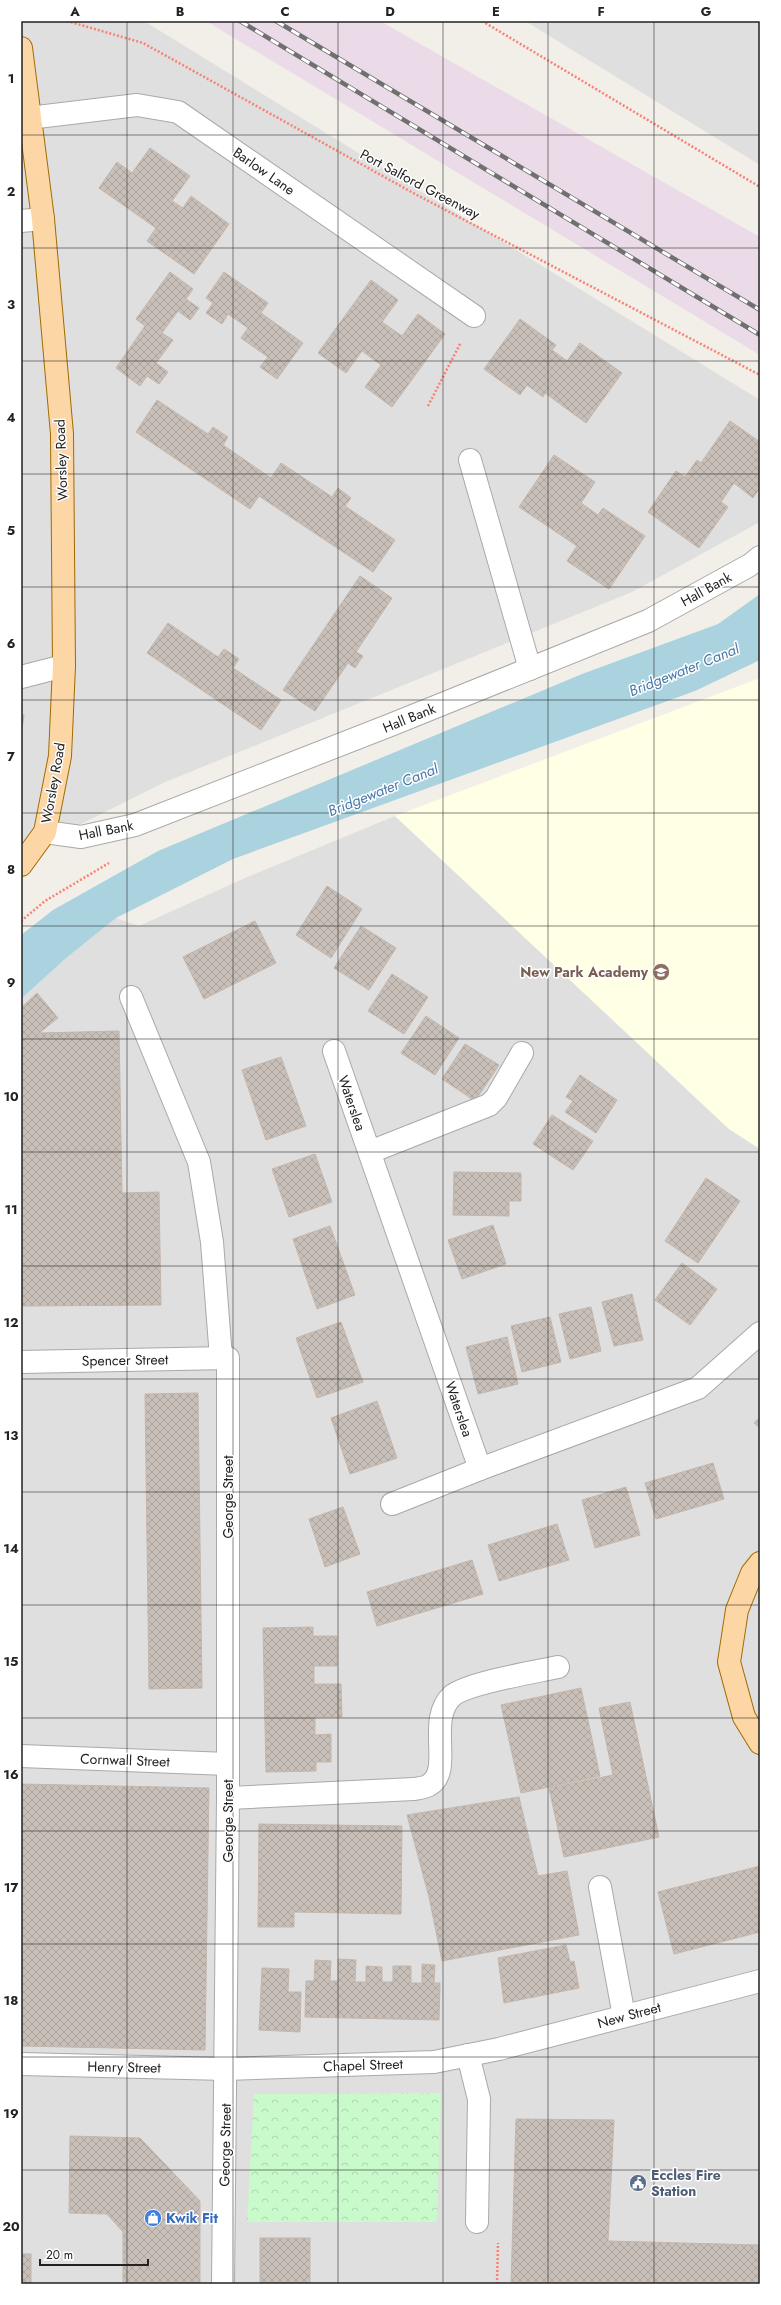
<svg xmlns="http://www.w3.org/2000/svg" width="781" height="2305" font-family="Jost,sans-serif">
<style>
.residential{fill:#e0dfdf}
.education{fill:#ffffe5}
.railway{fill:#ebdbe8}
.park{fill:url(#park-crowns)}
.water{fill:#aad3df}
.building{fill:url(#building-cross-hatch);stroke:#c4b6ab}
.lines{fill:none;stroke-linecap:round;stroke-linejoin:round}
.minor-casing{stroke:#a9a9a9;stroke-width:24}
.major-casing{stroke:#a06b00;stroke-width:24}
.path{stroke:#fa8072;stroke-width:2.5;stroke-dasharray:2 2;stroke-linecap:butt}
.minor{stroke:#fff;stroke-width:22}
.major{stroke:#fcd6a4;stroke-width:22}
.rail-casing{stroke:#707070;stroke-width:4.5}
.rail{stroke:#fff;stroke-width:3;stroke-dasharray:9;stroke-linecap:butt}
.grid{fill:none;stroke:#222;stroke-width:1;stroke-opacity:0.55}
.labels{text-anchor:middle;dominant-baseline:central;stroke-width:3;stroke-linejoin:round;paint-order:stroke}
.street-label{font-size:14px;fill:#222;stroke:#fff}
.education-label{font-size:14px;font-weight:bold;fill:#785e54;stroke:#fff;text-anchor:end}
.service-label{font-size:14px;font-weight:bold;fill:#4e5e75;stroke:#fff;text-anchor:start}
.shop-label{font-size:14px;font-weight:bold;fill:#366cbe;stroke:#fff;text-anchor:start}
.water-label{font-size:15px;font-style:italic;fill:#4a7aab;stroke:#fff}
.neatline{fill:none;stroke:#222;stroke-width:1.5}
.grid-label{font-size:13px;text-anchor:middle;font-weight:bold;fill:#222}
</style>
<defs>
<pattern id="park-crowns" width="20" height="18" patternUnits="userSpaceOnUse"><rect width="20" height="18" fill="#c8facc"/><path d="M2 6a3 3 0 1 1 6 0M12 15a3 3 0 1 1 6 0" fill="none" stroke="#acd6af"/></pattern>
<pattern id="building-cross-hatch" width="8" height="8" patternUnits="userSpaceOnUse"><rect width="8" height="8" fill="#c7bfb8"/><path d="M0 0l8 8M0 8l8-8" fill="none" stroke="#aba49e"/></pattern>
</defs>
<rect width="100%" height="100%" fill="#f2efe9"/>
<g class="residential">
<path d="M21,21H144L760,400V522L632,592L163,783L21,854Z"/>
<path d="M525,21H760V165Z"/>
<path d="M395,816L729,1129L760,1149V2284H21V999L65,959L116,918L139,926L245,878Z"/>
</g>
<path class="education" d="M760,678V1149L729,1129L395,816Z"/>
<path class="railway" d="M206,21H380L760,237V355Z"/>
<path class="park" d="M441,2093L437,2222H247L254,2094Z"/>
<path class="water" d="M760,594V660L695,691L233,859L116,918L65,959L21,999V935L53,910L158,851L582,674L718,624Z"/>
<g class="building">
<path d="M150,148L190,176L172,201L183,208L191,196L229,224L194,274L147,241L156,228L99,188L117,162L132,173Z"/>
<path d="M170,272L193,289L186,299L199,308L190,320L178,311L162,333L173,340L156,363L168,372L159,384L147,376L140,386L116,368L145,326L136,319Z"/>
<path d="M224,272L268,303L261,313L303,343L277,379L260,367L268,357L241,338L248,328L228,314L222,324L206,313L213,303L206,298Z"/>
<path d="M371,280L398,300L382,322L402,336L418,314L445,334L392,407L365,387L381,365L362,351L346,373L318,353Z"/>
<path d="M520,319L556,345L552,350L567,361L580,343L622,373L586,423L545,393L543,397L527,385L520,395L484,369Z"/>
<path d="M157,400L208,434L213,427L228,437L223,445L271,478L281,463L332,497L338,488L351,498L345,506L395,540L373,572L259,496L250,509L136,432Z"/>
<path d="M730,421L760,442V488L753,498L734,483L721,502L728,507L699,548L648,512L676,471L685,477L697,460L701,463Z"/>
<path d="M554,455L595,482L581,503L598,515L603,508L645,536L609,589L567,561L577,546L519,507Z"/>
<path d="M360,576L392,598L356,652L363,656L355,668L348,663L315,711L283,690Z"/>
<path d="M168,623L218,657L224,649L239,659L233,668L281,700L261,730L147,653Z"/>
<path d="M21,714L24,715L21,736Z"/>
<path d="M327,886L362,909L331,958L296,935Z"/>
<path d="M255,921L276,963L204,999L183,957Z"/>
<path d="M361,926L396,948L369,990L334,968Z"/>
<path d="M392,974L428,997L404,1034L368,1011Z"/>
<path d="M37,993L58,1018L39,1033L119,1031L122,1193L159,1192L161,1305L21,1306V1008Z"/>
<path d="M426,1016L459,1038L435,1075L401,1053Z"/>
<path d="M465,1044L499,1065L475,1101L442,1079Z"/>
<path d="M281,1057L306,1126L266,1140L242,1070Z"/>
<path d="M580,1075L617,1100L596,1133L565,1112L573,1101L566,1097Z"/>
<path d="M552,1115L593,1141L573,1170L533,1144Z"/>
<path d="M315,1154L332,1202L289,1217L272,1169Z"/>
<path d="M454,1172L521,1173V1201H509V1216L453,1215Z"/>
<path d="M706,1178L740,1201L698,1263L665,1241Z"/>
<path d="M493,1225L506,1264L462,1279L448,1240Z"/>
<path d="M330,1226L355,1295L317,1309L293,1239Z"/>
<path d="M682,1263L717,1289L690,1325L655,1300Z"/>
<path d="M632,1294L643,1340L614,1346L602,1302Z"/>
<path d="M591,1307L601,1351L570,1359L559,1314Z"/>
<path d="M550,1317L561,1362L522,1372L511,1326Z"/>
<path d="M341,1322L363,1382L317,1398L296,1338Z"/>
<path d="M507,1337L518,1384L478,1394L466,1347Z"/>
<path d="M198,1393L202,1688L149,1689L145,1394Z"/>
<path d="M377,1401L397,1458L350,1474L331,1418Z"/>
<path d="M760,1417V1428L754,1423Z"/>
<path d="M713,1463L724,1499L656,1519L645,1483Z"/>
<path d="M626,1487L640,1535L595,1548L582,1500Z"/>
<path d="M343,1507L360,1554L325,1567L309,1519Z"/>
<path d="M557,1524L569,1560L499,1581L488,1545Z"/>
<path d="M472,1560L483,1594L377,1626L367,1592Z"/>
<path d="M313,1627V1636H337V1666H314V1684H341L342,1717H315V1735L331,1734V1762H316V1771L266,1772L263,1628Z"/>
<path d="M581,1688L600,1776L521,1793L501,1705Z"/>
<path d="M630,1702L659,1837L564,1857L549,1788L613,1775L599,1708Z"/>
<path d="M21,1784L209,1788L205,2050L21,2046Z"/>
<path d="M519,1797L538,1876L567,1871L579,1935L442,1961L429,1897L407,1815Z"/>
<path d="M259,1824L402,1826L401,1914L294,1912V1927H258Z"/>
<path d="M760,1866V1932L674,1954L658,1892Z"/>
<path d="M566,1945L570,1962L574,1961L579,1988L504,2003L498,1958Z"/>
<path d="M338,1959L356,1960L355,1982H366V1966L382,1967V1982H393V1966H411V1983H422V1964L435,1965L434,1983H440L439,2020L305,2017L306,1981H314L315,1960L331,1961L330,1981H338Z"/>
<path d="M262,1968L289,1969L288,1992H301L300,2032L259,2030Z"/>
<path d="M516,2119L614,2120L608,2241L758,2245L759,2284H511Z"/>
<path d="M70,2136L140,2138L200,2201V2284H123V2232L107,2214L69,2213Z"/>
<rect x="260" y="2238" width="50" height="46"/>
<rect x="21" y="2254" width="10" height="30"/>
</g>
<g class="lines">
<defs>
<g id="minor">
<path d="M29,118L137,105L178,112L474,316"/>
<path d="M21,221L43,219"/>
<path d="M470,460L530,669"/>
<path d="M21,677L64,666"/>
<path d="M45,832L81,837L135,825L393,724L648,621L750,565L760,557"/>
<path d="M131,997L199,1162L212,1242L221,1358"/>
<path d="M334,1051L480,1469L698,1388L760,1333"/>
<path d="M370,1152L489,1105L496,1098L522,1053"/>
<path d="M21,1362L228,1358V1798L223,2284"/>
<path d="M392,1504L480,1469"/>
<path d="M21,1756L228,1764"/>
<path d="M228,1798L414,1789C418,1788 425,1788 429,1785C454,1771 426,1720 452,1696C467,1683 535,1672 558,1667"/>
<path d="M600,1887L624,2016"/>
<path d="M468,2055L479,2099L477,2222"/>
<path d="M21,2064L226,2069L434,2062L499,2049L760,1981"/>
</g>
<g id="major">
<path d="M21,48L43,219L62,434L64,666L60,756L45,832L21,865"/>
<path d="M760,1563L752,1573L737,1610L729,1662L744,1717L760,1743"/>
</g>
</defs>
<use href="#minor" class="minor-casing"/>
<use href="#major" class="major-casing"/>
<g class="path">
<path d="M67,21L143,43L415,194L760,375"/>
<path d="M482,21L760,187"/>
<path d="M428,406L461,342"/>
<path d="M21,921L45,901L109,863"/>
<path d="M497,2284L498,2243"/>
</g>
<use href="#minor" class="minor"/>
<use href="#major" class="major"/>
<defs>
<g id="rail">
<path d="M240,21L760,335"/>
<path d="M276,21L760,310"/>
</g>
</defs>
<use href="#rail" class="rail-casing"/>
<use href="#rail" class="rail"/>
</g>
<path class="grid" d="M127,21V2284M233,21V2284M338,21V2284M443,21V2284M548,21V2284M654,21V2284M21,135H760M21,248H760M21,361H760M21,474H760M21,587H760M21,700H760M21,813H760M21,926H760M21,1039H760M21,1152H760M21,1266H760M21,1379H760M21,1492H760M21,1605H760M21,1718H760M21,1831H760M21,1944H760M21,2057H760M21,2170H760"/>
<defs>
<symbol id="school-disc" viewBox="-11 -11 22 22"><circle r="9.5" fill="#8d6e63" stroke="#fff"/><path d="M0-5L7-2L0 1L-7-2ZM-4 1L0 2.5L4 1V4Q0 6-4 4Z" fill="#fff"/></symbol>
<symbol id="civic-disc" viewBox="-11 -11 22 22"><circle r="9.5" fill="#5c6f8a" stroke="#fff"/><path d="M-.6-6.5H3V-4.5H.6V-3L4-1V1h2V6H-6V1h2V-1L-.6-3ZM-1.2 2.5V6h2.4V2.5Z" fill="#fff"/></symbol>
<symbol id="shop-disc" viewBox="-11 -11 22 22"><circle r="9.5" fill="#3f7fe0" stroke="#fff"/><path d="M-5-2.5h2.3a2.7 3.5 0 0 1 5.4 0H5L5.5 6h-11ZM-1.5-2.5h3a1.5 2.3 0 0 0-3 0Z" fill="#fff"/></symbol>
</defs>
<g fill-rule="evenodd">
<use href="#school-disc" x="651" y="962" width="20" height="20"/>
<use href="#civic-disc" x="628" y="2173" width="20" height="20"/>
<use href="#shop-disc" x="143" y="2208" width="20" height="20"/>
</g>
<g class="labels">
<g class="street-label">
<text transform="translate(264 171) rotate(35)">Barlow Lane</text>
<text transform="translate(420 184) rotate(28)">Port Salford Greenway</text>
<text transform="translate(61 460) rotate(-92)">Worsley Road</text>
<text transform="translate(706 589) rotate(-29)">Hall Bank</text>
<text transform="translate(409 718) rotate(-22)">Hall Bank</text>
<text transform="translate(53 783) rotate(-80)">Worsley Road</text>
<text transform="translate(106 830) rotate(-11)">Hall Bank</text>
<text transform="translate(352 1103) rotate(71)">Waterslea</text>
<text transform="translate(125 1360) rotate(-1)">Spencer Street</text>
<text transform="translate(459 1409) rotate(71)">Waterslea</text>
<text transform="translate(228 1497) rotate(-90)">George Street</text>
<text transform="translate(125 1760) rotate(2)">Cornwall Street</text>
<text transform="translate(228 1821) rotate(-90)">George Street</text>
<text transform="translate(629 2015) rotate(-15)">New Street</text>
<text transform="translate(363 2065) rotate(-2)">Chapel Street</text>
<text transform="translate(124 2067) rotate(1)">Henry Street</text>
<text transform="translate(225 2145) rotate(-89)">George Street</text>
</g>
<g class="education-label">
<text x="648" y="972">New Park Academy</text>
</g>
<g class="service-label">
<text x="651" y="2175">Eccles Fire<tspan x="651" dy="16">Station</tspan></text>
</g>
<g class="shop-label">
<text x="166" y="2218">Kwik Fit</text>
</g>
<g class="water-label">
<text transform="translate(684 670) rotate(-22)">Bridgewater Canal</text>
<text transform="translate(383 790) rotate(-22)">Bridgewater Canal</text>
</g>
</g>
<rect width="781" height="2305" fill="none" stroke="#ffffff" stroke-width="44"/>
<path d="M40 2259v6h108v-6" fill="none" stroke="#222222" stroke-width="2"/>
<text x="46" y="2259" font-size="12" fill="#222222" stroke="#ffffff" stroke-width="3" paint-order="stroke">20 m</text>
<rect x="22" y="22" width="737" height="2261" class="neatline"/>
<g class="grid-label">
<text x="75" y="16">A</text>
<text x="180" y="16">B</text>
<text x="285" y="16">C</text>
<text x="390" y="16">D</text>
<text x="496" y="16">E</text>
<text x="601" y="16">F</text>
<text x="706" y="16">G</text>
<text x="11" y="83">1</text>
<text x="11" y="196">2</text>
<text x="11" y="309">3</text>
<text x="11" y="422">4</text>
<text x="11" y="535">5</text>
<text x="11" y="648">6</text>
<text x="11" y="761">7</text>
<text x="11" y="874">8</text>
<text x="11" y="987">9</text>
<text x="11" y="1101">10</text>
<text x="11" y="1214">11</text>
<text x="11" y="1327">12</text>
<text x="11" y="1440">13</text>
<text x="11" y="1553">14</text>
<text x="11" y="1666">15</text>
<text x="11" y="1779">16</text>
<text x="11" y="1892">17</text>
<text x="11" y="2005">18</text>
<text x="11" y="2118">19</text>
<text x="11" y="2231">20</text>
</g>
</svg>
